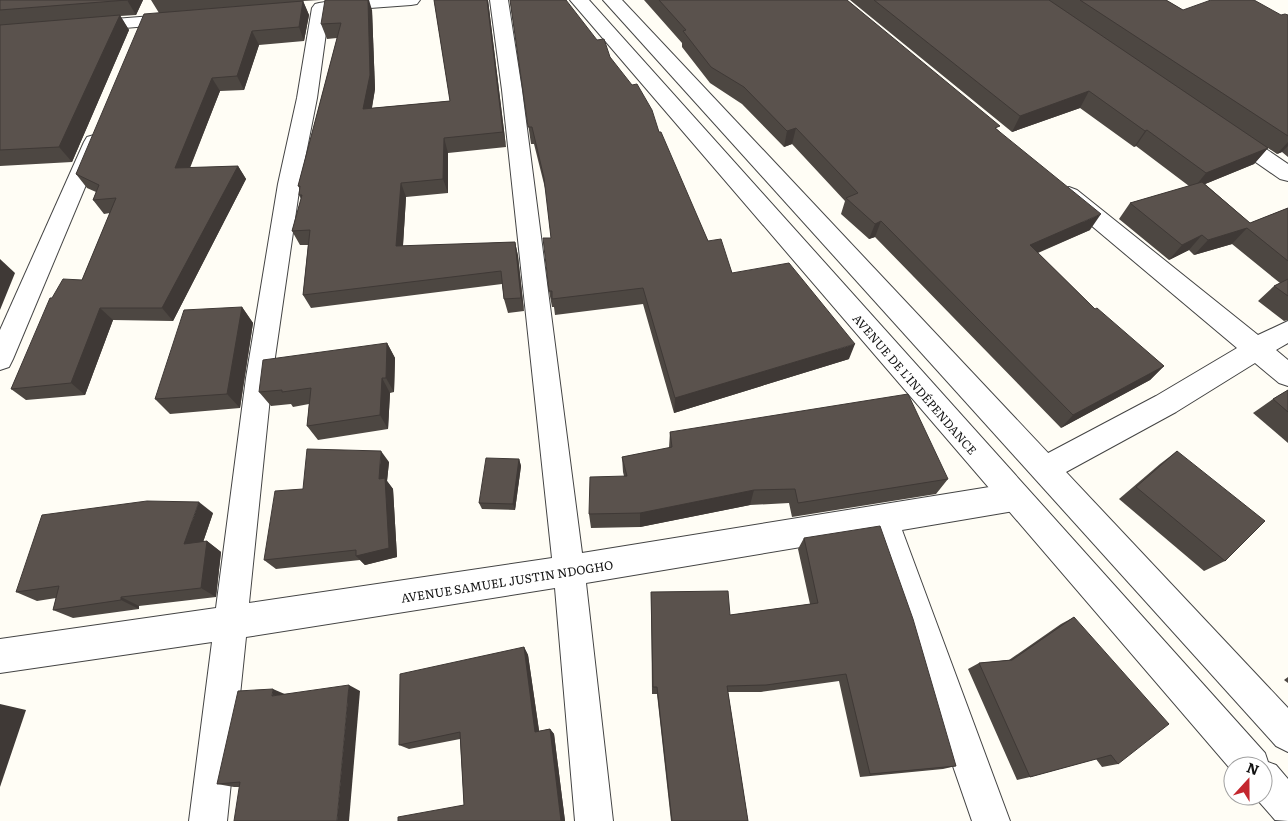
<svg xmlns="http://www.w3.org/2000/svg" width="1288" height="821" font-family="Literata,serif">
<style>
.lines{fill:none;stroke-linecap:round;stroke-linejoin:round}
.minor-casing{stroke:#444;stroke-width:2}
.tertiary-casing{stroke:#444;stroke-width:2}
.minor{fill:#fff;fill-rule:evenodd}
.tertiary{fill:#fff;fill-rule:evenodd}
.wall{fill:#4d4742}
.shaded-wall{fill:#3f3936}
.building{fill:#5a524d;stroke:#3f3936}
.labels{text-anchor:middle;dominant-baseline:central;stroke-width:5;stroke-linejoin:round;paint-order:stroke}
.street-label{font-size:12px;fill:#111;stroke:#fff}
</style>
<rect width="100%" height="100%" fill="#fffdf5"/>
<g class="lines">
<defs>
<g id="minor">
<path d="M352,0H420L417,4L411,5L329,11L317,98L300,184L272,378L249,603L552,558L502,90L490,0H508L522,90L582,553L1014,483L1024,487L1029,497L1024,507L1014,511L902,530L1010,821H972L873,535L586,583L613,821H575L555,588L246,637L227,821H189L212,642L0,673V639L216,608L246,378L278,184L297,98L312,8L315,4C326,1 339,1 352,0Z"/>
<path d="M178,14L184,15L187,19L184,23L89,31L83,30L80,26L83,22L89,21Z"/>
<path d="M1231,128L1238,130L1288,164V181L1280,179L1224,140L1221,135L1224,130Z"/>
<path d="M94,135L101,137L104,142L13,359L9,367L0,370V330L84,142L87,137Z"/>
<path d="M1069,187L1077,190L1258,335L1288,321V343L1276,350L1288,360V386L1279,383L1255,363L1176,412L1055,478L1045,482L1035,478L1031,469L1035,460L1156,396L1237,348L1061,200L1058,195L1061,190Z"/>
</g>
<g id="tertiary">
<path d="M570,0H589L1265,753L1268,762L1276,765L1288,779V821L1275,820L1254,796H1263V766H1233V772Z"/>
<path d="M603,0H622L1288,708V752L1276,746Z"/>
</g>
</defs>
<use href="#minor" class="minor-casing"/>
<use href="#tertiary" class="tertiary-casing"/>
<use href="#minor" class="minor"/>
<use href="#tertiary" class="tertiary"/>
</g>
<g class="wall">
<path d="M0,0H143L136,15L120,16L129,30L72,162L0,166Z"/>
<path d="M151,0H321L303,1L309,15L304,41L259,45L244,90L220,91L190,168L238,166L246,179L173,321L113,320L85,395L26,400L11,389L52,298L82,280L110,213L104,214L93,200L96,192L87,188L76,174L159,13Z"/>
<path d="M434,0H488L506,147L448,153V193L406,197L403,246L515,242L518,256L524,311L508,313L504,299L502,284L311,308L303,295L308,245H300L292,231L301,199L299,195L300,189L298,186L337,38L327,39L321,24L372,10L375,89L372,108L450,101Z"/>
<path d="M510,0L610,57L659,132L708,241L732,273L849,359L674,413L643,304L555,315L554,307H552L549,291L551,238L546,192L534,144H531Z"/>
<path d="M644,0H847L998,130L1090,230L1038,253L1095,309L1164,366L1150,380L1061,428L875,237L869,239L841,214L845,201L792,144L784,147L742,104L710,83L682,47V43Z"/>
<path d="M850,0H1166L1183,10L1281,15H1288V157L1282,152L1277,154L1268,148L1254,164L1205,184L1250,223L1288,208V320L1284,321L1258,301L1274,286L1280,283L1232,244L1194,255L1189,250L1169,260L1119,219L1130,203L1189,186L1136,146L1134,147L1080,108L1012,132Z"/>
<path d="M242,307L253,323L240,408L170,414L155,399Z"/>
<path d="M387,343L395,358L394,392L390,393L388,429L318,440L307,426L309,404L293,407L291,404L271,406L259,392Z"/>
<path d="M1288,390V443L1253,413L1273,399Z"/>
<path d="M670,432L948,479L936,494L792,517L789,503L750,505L640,527L591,528L589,514L624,476L623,472L622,457L669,448Z"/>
<path d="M1177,451L1225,561L1204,571L1119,499L1160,464Z"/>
<path d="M519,459L521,466L515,510L482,509L479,503Z"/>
<path d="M389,462L387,481L393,489L397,557L365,565L360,560L276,569L264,560L303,489Z"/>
<path d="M213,513L203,542L207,541L221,552L216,597L139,606V609L73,618L53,610L56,598L37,601L16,592Z"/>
<path d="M804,538L956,766L943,769L860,777L839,681L761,692H728L748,821H671L657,694H652L651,592L730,615L810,604L798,549Z"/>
<path d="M1074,617L1118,764L1102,767L1096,759L1030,777L1017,780L968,669L979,663L1009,660L1061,624Z"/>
<path d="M524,647L528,655L539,731L550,729L554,734L565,821H398L464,805L460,739L409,749L399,745Z"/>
<path d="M1288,677V683L1284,680Z"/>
<path d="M360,691L239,787H234L217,784L285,694Z"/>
</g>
<g class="shaded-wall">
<path d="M127,0H143L136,15Z"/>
<path d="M368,0H369L372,10L375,89L369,123L363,109Z"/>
<path d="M487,0H488L506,147L503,132Z"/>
<path d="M303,1L309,15L304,41L299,27Z"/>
<path d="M120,15L129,30L72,162L59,147Z"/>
<path d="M252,31L259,45L244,90L237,76Z"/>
<path d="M212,78L220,91L184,182L175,168Z"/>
<path d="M1089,91L1080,108L1012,132L1020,116Z"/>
<path d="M796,128L792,144L784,147L787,131Z"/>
<path d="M1147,130L1136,146L1134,147L1145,131Z"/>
<path d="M444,138L448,153V193L443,179Z"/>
<path d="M1288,142V146L1282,152L1277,154Z"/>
<path d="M1268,148L1254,164L1193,189L1206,173Z"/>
<path d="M238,166L246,179L173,321L162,308Z"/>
<path d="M401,183L406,197L402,260L396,246Z"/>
<path d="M1101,214L1090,230L1020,260L1030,245Z"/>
<path d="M881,221L875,237L869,239L875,224Z"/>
<path d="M1247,228L1232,244L1194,255L1208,240Z"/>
<path d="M1202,235L1189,250L1169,260L1182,245Z"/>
<path d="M515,242L518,256L524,311L521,298Z"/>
<path d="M0,259L15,273L0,310Z"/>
<path d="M242,307L253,323L240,408L227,394Z"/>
<path d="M100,308L113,320L85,395L71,383Z"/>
<path d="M387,343L395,358L394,392L386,378Z"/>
<path d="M855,344L849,359L674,413L675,398Z"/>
<path d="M1164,366L1150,380L1061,428L1073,415Z"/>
<path d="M382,378L390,393L388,429L380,415Z"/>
<path d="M381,451L389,462L387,481L393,489L397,557L365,565L356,556L379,479Z"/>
<path d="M519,459L521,466L515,510L513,504Z"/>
<path d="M754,490L750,505L640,527V513Z"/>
<path d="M199,502L213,513L199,554L184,544Z"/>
<path d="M207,541L221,552L216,597L201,588Z"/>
<path d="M121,597L139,606V609L121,600Z"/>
<path d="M524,647L528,655L540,737L535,732Z"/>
<path d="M349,685L360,691L349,821H337Z"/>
<path d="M273,689L287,695L272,696Z"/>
<path d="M0,704L26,710L0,787Z"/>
<path d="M550,729L554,734L565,821H561Z"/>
</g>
<g class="building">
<path d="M0,0H127L0,10Z"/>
<path d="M325,0H368L370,75L363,109L450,101L434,0H487L503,132L444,138L443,179L401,183L396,246L515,242L521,298L504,299L501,271L303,295L310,230L292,231L302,195H299L300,186H298L341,23L321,24Z"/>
<path d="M510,0H566L597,40L604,39L610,57L632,85L637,84L652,110L659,132H661L708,241L721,239L732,273L789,263L855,344L675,398L643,288L552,299V291H549L543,238H551L544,178L532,127H528Z"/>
<path d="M659,0H847L1000,126L995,128L1101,214L1030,245L1095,309L1097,308L1164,366L1073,415L881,221L875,224L846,198L858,193L796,128L787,131L744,87L711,67L683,31L686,30Z"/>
<path d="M874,0H1049L1268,148L1206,173L1147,130L1145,131L1089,91L1020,116Z"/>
<path d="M1080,0H1166L1183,10L1211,0H1254L1281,15L1285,14L1288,15V136Z"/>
<path d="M303,1L299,27L252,31L237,76L212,78L175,168L238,166L162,308H100L71,383L11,389L50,298H52L63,279L82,280L116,198L93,200L99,185L76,174L144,14Z"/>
<path d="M120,15L59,147L0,150V25Z"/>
<path d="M1202,182L1250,223L1288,208V261L1247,228L1208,240L1202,235L1182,245L1130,203Z"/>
<path d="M1288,279V296L1274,286Z"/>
<path d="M242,307L227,394L155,399L184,310Z"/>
<path d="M387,343L386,378H382L380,415L307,426L311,388L282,392V390L259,392L263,360Z"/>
<path d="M1288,390V412L1273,399Z"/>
<path d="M908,394L948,479L798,503L795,489L754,490L640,513L589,514L590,477L627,476L622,457L672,447L670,432Z"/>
<path d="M307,449L381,451L379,479L385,478L389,548L356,556V550L264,560L275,491L303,489Z"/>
<path d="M1177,451L1265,521L1225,561L1136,487Z"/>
<path d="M486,458L519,459L513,504L479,503Z"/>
<path d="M147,501L199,502L184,544L207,541L201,588L121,597V600L53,610L59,586L16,592L42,515Z"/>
<path d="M880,526L913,619L956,766L870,774L846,674L766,685L727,686L748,821H672L657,687H653L651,592L728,591L730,615L818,603L804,538Z"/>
<path d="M1074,617L1169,724L1118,764L1111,755L1030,777L979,663L1012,660Z"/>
<path d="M524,647L535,732L550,729L561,821H398V817L464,805L460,732L399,745L400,674Z"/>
<path d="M349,685L337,821H234L240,782L217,784L238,691L273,689L272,696Z"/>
</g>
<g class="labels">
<g class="street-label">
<text transform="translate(915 384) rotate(49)">AVENUE DE L'INDÉPENDANCE</text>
<text transform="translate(507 581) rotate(-9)">AVENUE SAMUEL JUSTIN NDOGHO</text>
</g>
</g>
<g transform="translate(1248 781) rotate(21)"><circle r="24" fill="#ffffff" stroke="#a0a0a0"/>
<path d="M0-4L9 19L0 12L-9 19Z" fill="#c4262e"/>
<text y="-8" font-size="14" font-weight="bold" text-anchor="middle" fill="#111111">N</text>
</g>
</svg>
